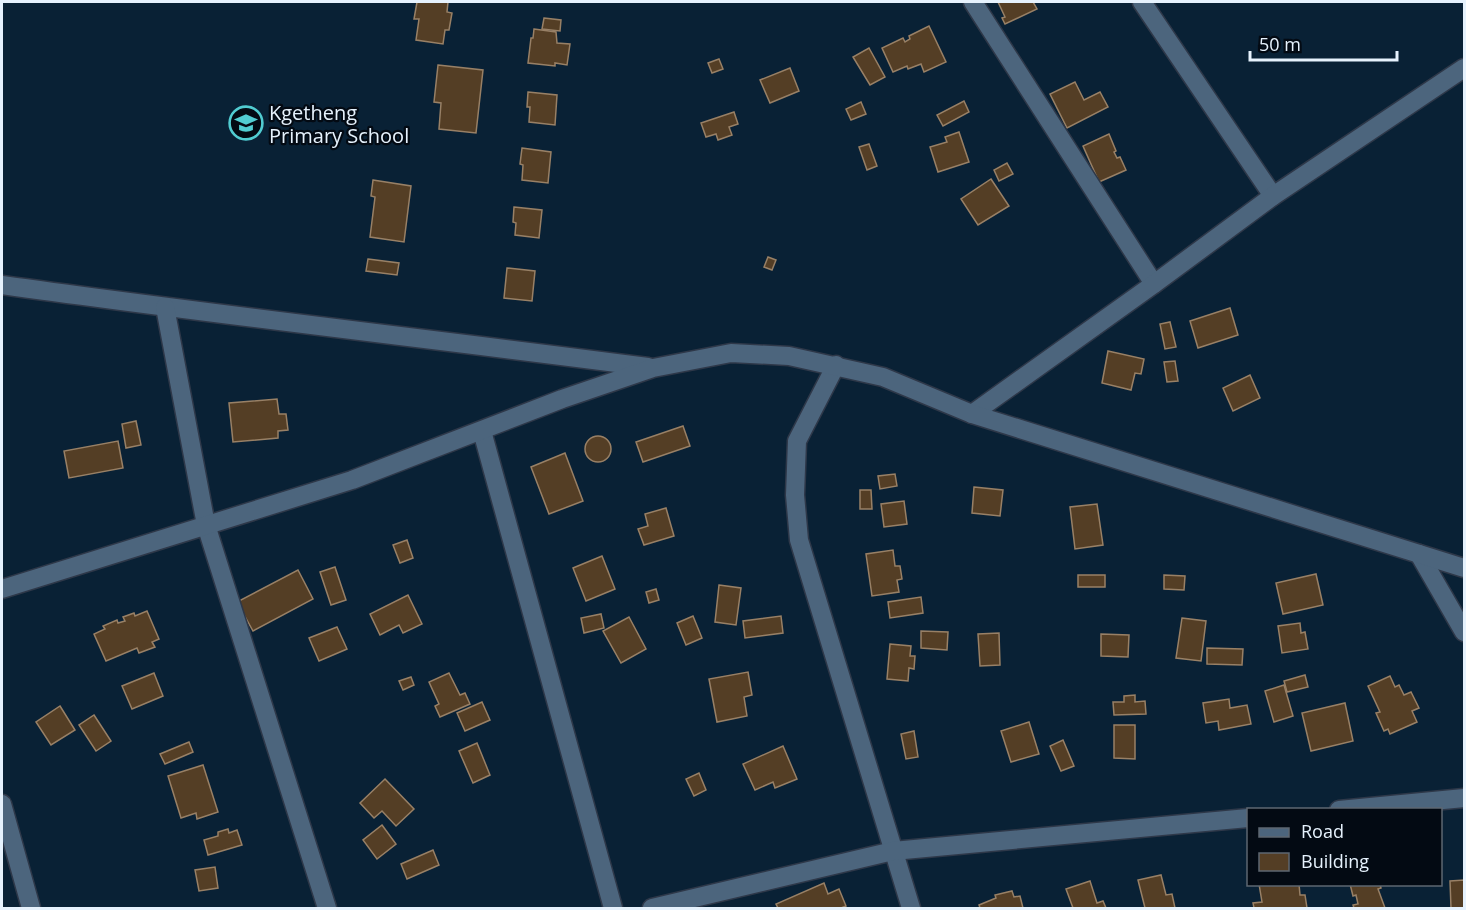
<svg xmlns="http://www.w3.org/2000/svg" width="1466" height="910" font-family="'Open Sans',sans-serif">
<style>
.building{fill:#543e25;stroke:#988066;stroke-width:1.5}
.lines{fill:none;stroke-linecap:round;stroke-linejoin:round}
.minor-casing{stroke:#2e3849;stroke-width:21}
.minor{stroke:#4c657d;stroke-width:18}
.labels{text-anchor:middle;dominant-baseline:central;stroke-width:4.5;stroke-linejoin:round;paint-order:stroke}
.poi-label{font-size:20px;fill:#e6f2fd;stroke:#030a13;text-anchor:start}
</style>
<rect width="100%" height="100%" fill="#092135"/>
<g class="building">
<path d="M417,2H448L447,12L452,13L449,30H445L443,44L416,40L419,19H414Z"/>
<path d="M998,2H1033L1037,9L1005,24L1002,18L1005,17Z"/>
<path d="M544,18L561,20L560,31L542,29Z"/>
<path d="M929,26L946,62L924,72L921,64L908,69L907,66L893,72L882,48L903,38L905,42L910,39L909,36Z"/>
<path d="M534,29L556,32L557,43L570,44L567,65L555,63V66L528,63L531,38H533Z"/>
<path d="M869,48L885,77L870,85L853,57Z"/>
<path d="M719,59L723,69L712,73L708,63Z"/>
<path d="M438,65L483,70L476,133L439,129L441,103L434,102Z"/>
<path d="M790,68L799,91L770,103L760,80Z"/>
<path d="M1075,82L1084,100L1100,92L1108,107L1067,128L1050,94Z"/>
<path d="M528,92L557,95L555,125L529,122L530,107H527Z"/>
<path d="M964,101L969,112L943,126L937,115Z"/>
<path d="M861,102L866,114L851,120L846,109Z"/>
<path d="M734,112L738,124L729,127L732,135L718,140L716,134L706,137L701,123Z"/>
<path d="M959,132L969,162L938,172L930,147L947,142L945,137Z"/>
<path d="M1109,134L1116,151L1114,152L1117,158L1120,157L1126,170L1099,182L1083,146Z"/>
<path d="M869,144L877,166L867,170L859,147Z"/>
<path d="M522,148L551,152L548,183L522,180L523,165L520,164Z"/>
<path d="M1007,163L1013,174L999,181L994,170Z"/>
<path d="M991,179L1009,206L978,225L961,199Z"/>
<path d="M373,180L411,186L404,242L370,237L375,197L371,196Z"/>
<path d="M514,207L542,210L539,238L515,235L516,223L513,222Z"/>
<path d="M768,257L776,260L772,270L764,267Z"/>
<path d="M368,259L399,263L397,275L366,271Z"/>
<path d="M507,268L535,271L532,301L504,298Z"/>
<path d="M1230,308L1238,335L1198,348L1190,321Z"/>
<path d="M1170,322L1176,347L1165,349L1160,324Z"/>
<path d="M1108,351L1144,359L1141,374L1135,373L1131,390L1102,383Z"/>
<path d="M1175,361L1178,381L1167,382L1164,362Z"/>
<path d="M1250,375L1260,398L1233,411L1223,388Z"/>
<path d="M277,399L279,414H286L288,430L278,431V438L233,442L229,403Z"/>
<path d="M136,421L141,445L126,448L122,424Z"/>
<path d="M683,426L690,446L643,462L636,442Z"/>
<circle cx="598" cy="449" r="13"/>
<path d="M118,441L123,468L69,478L64,451Z"/>
<path d="M565,453L583,501L549,514L531,467Z"/>
<path d="M895,474L897,486L880,489L878,476Z"/>
<path d="M974,487L1003,490L1000,516L972,513Z"/>
<path d="M860,490H871L872,509H860Z"/>
<path d="M904,501L907,524L884,527L881,504Z"/>
<path d="M1097,504L1103,545L1075,549L1070,507Z"/>
<path d="M666,508L674,536L644,545L638,529L648,526L645,514Z"/>
<path d="M407,540L413,558L400,563L393,545Z"/>
<path d="M893,550L895,566H900L902,579L897,580L899,592L872,596L866,554Z"/>
<path d="M602,556L615,589L586,601L573,568Z"/>
<path d="M335,567L346,600L331,605L320,572Z"/>
<path d="M298,570L313,599L253,631L237,602Z"/>
<path d="M1316,574L1323,605L1283,614L1276,583Z"/>
<rect x="1078" y="575" width="27" height="12"/>
<path d="M1164,575L1185,576L1184,590L1164,589Z"/>
<path d="M719,585L741,588L736,625L715,622Z"/>
<path d="M656,589L659,600L649,603L646,592Z"/>
<path d="M408,595L422,624L403,633L399,625L380,635L370,614Z"/>
<path d="M921,597L923,613L890,618L888,602Z"/>
<path d="M147,611L159,639L152,642L155,647L139,653L137,648L106,661L94,634L105,629L103,626L117,620L118,623L125,621L123,617L134,613L135,616Z"/>
<path d="M601,614L604,628L584,633L581,618Z"/>
<path d="M693,616L702,638L686,645L677,623Z"/>
<path d="M781,616L783,633L745,638L743,621Z"/>
<path d="M629,617L646,649L621,663L603,631Z"/>
<path d="M1182,618L1206,621L1201,661L1176,658Z"/>
<path d="M1300,623L1301,633L1305,632L1308,649L1282,653L1278,626Z"/>
<path d="M337,627L347,649L319,661L309,638Z"/>
<path d="M921,631L948,632L947,650L921,648Z"/>
<path d="M999,633L1000,665L980,666L978,634Z"/>
<path d="M1101,634L1129,635L1128,657L1101,656Z"/>
<path d="M890,644L911,646L910,656H915L914,669L909,668L908,681L887,679Z"/>
<path d="M1207,648L1243,649L1242,665L1207,664Z"/>
<path d="M748,672L752,695L744,697L747,716L717,722L709,679Z"/>
<path d="M154,673L163,696L132,709L122,686Z"/>
<path d="M449,673L460,695L465,693L470,704L440,717L435,706L439,704L429,682Z"/>
<path d="M1305,675L1308,687L1287,692L1284,681Z"/>
<path d="M1390,676L1395,687L1399,685L1404,695L1411,692L1419,708L1412,711L1417,722L1390,734L1388,729L1384,731L1376,713L1380,712L1368,686Z"/>
<path d="M411,677L414,685L403,690L399,681Z"/>
<path d="M1284,685L1293,716L1274,722L1265,691Z"/>
<path d="M1135,695V702L1145,701L1146,714L1114,715L1113,702H1124V696Z"/>
<path d="M1229,699L1230,708L1247,705L1251,724L1219,730L1218,721L1206,723L1203,703Z"/>
<path d="M482,702L490,720L465,731L457,713Z"/>
<path d="M1345,703L1353,741L1311,751L1302,713Z"/>
<path d="M60,706L75,730L51,745L36,722Z"/>
<path d="M94,715L111,741L96,751L79,725Z"/>
<path d="M1029,722L1039,754L1011,762L1001,731Z"/>
<path d="M1114,725H1135V759L1114,758Z"/>
<path d="M914,731L918,757L906,759L901,734Z"/>
<path d="M1063,740L1074,766L1061,771L1050,746Z"/>
<path d="M189,742L193,752L165,764L160,754Z"/>
<path d="M477,743L490,775L473,783L459,751Z"/>
<path d="M783,746L797,779L775,788L773,782L755,790L743,764Z"/>
<path d="M203,765L218,812L197,819L196,813L181,818L168,776Z"/>
<path d="M699,773L706,790L694,796L686,779Z"/>
<path d="M385,779L414,809L396,826L382,811L374,818L360,803Z"/>
<path d="M382,825L396,844L377,859L363,840Z"/>
<path d="M228,829L229,833L237,830L242,845L208,855L204,840L218,836V832Z"/>
<path d="M433,850L439,865L407,879L401,864Z"/>
<path d="M215,867L218,888L199,891L195,870Z"/>
<path d="M1161,875L1166,895L1172,894L1175,908H1145L1138,880Z"/>
<path d="M1464,880V908H1451L1450,881Z"/>
<path d="M1090,881L1097,903L1103,901L1106,908H1073L1066,889Z"/>
<path d="M824,883L828,894L839,889L846,906L841,908H778L776,904Z"/>
<path d="M1259,884H1299L1300,895H1305L1307,908H1254L1253,903L1262,902Z"/>
<path d="M1350,884H1380L1381,888L1378,889L1385,908H1354L1353,905L1358,904L1356,895L1353,896Z"/>
<path d="M1012,891L1014,897L1020,896L1023,908H980L979,905L996,898L995,895Z"/>
</g>
<g class="lines">
<defs>
<g id="minor">
<path d="M973,2L1154,284"/>
<path d="M1142,2L1273,196"/>
<path d="M2,285C217,315 432,339 648,367"/>
<path d="M165,307L206,525L327,908"/>
<path d="M836,365L797,441L795,495L799,540L911,908"/>
<path d="M972,414L1154,284L1273,196L1464,68"/>
<path d="M482,431L613,908"/>
<path d="M1419,554L1464,632"/>
<path d="M2,589L352,480L562,399L653,368L731,353L789,356L883,377L972,414L1464,568"/>
<path d="M2,804L31,908"/>
<path d="M1339,810L1464,798"/>
<path d="M652,908L893,851L1248,818"/>
</g>
</defs>
<use href="#minor" class="minor-casing"/>
<use href="#minor" class="minor"/>
</g>
<defs>
<symbol id="school-ring" viewBox="-11 -11 22 22"><circle r="9.5" fill="#030a13" stroke="#51ccd1" stroke-width="1.5"/><path d="M0-5L7-2L0 1L-7-2ZM-4 1L0 2.5L4 1V4Q0 6-4 4Z" fill="#51ccd1"/></symbol>
</defs>
<g fill-rule="evenodd">
<use href="#school-ring" x="227" y="104" width="38" height="38"/>
</g>
<g class="labels">
<g class="poi-label">
<text x="269" y="112">Kgetheng<tspan x="269" dy="23">Primary School</tspan></text>
</g>
</g>
<rect width="1466" height="910" fill="none" stroke="#e6f2fd" stroke-width="6"/>
<rect x="1247" y="808" width="195" height="78" fill="#030a13" stroke="#5e6771" stroke-width="1.5"/>
<rect x="1259" y="828" width="30" height="9" fill="#4c657d" stroke="#5e6771" stroke-width="1.5"/>
<text x="1301" y="838" font-size="18" fill="#e6f2fd">Road</text>
<rect x="1259" y="853" width="30" height="18" fill="#543e25" stroke="#5e6771" stroke-width="1.5"/>
<text x="1301" y="868" font-size="18" fill="#e6f2fd">Building</text>
<path d="M1250 51v9h147v-9" fill="none" stroke="#e6f2fd" stroke-width="3"/>
<text x="1259" y="51" font-size="18" fill="#e6f2fd" stroke="#030a13" stroke-width="4.5" paint-order="stroke">50 m</text>
</svg>
